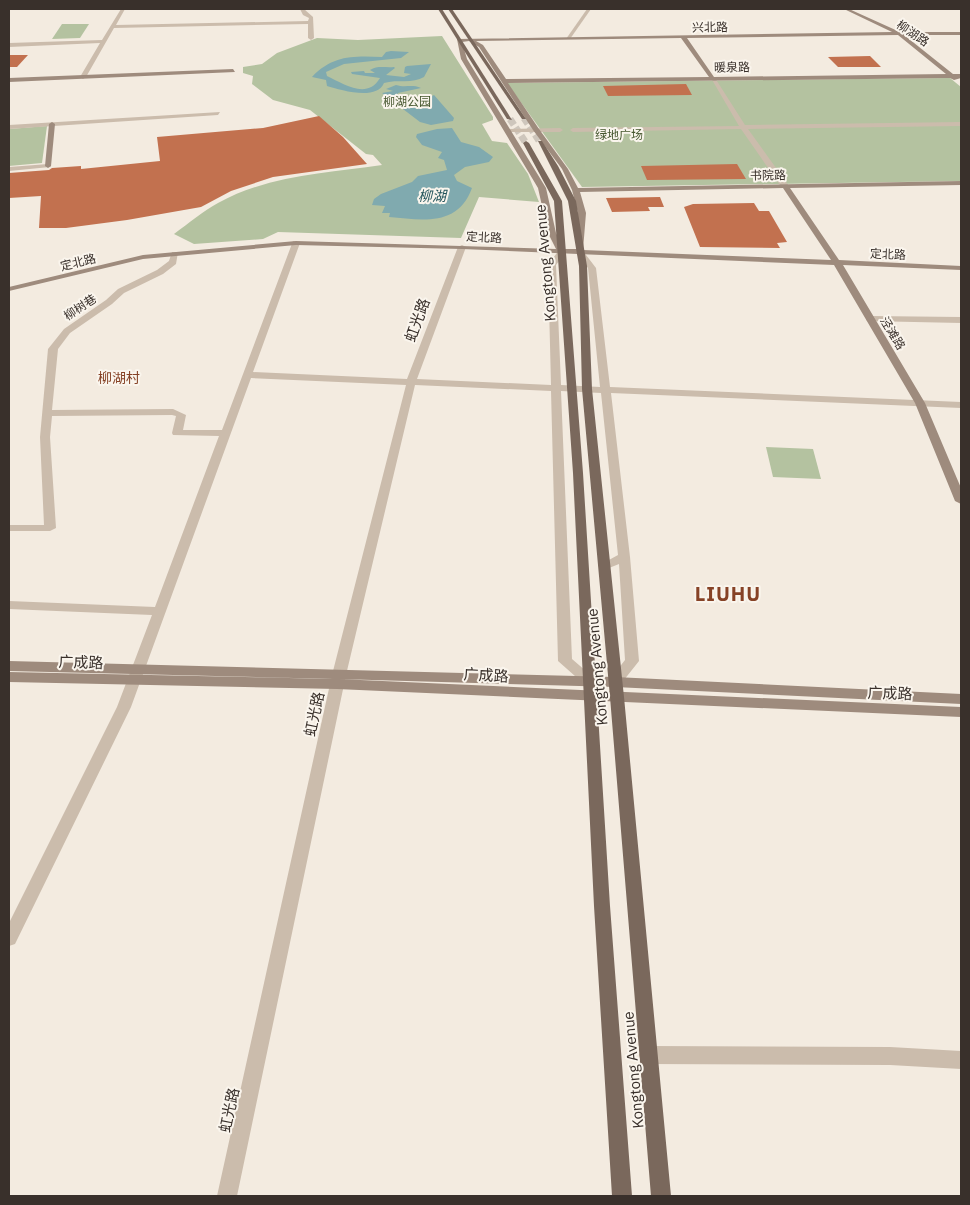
<svg xmlns="http://www.w3.org/2000/svg" width="970" height="1205" font-family="'IBM Plex Sans','Noto Sans SC',sans-serif">
<style>
.green{fill:#b4c2a0}
.water{fill:#80aaaf}
.building{fill:#c2714f}
.lines{fill:none;stroke-linecap:round;stroke-linejoin:round}
.primary-tunnel{stroke:#cec6bc;stroke-width:7;stroke-dasharray:7 3;stroke-linecap:butt}
.street{fill:#cbbcac;fill-rule:evenodd}
.secondary{fill:#9e8b7d;fill-rule:evenodd}
.primary{fill:#7a685c;fill-rule:evenodd}
.labels{text-anchor:middle;dominant-baseline:central;stroke-width:4;stroke-linejoin:round;paint-order:stroke}
.far-street-label{font-size:12px;fill:#39302b;stroke:#faf5ed}
.far-park-label{font-size:12px;fill:#46572f;stroke:#faf5ed}
.far-water-label{font-size:14px;font-style:italic;fill:#21535a;stroke:#faf5ed}
.far-neighbourhood-label{font-size:14px;fill:#864226;stroke:#faf5ed}
.street-label{font-size:15px;fill:#39302b;stroke:#faf5ed}
.district-label{font-size:20px;font-weight:bold;letter-spacing:1px;fill:#864226;stroke:#faf5ed}
</style>
<rect width="100%" height="100%" fill="#f3ebe0"/>
<g class="green">
<path d="M62,24H89L80,38L52,39Z"/>
<path d="M442,36L493,117V120L482,124L492,141L507,143L528,174L539,202L479,197L461,238L278,232L263,239L194,244L174,234C189,223 203,211 218,203C269,175 327,173 382,165L373,155L366,154L310,110L273,100L252,84L253,76L243,73V67L262,64L277,53L317,38L358,40Z"/>
<path d="M950,78L961,87V181L582,187L507,83Z"/>
<path d="M47,126L42,163L9,166V129Z"/>
<path d="M766,447L813,449L821,479L773,477Z"/>
</g>
<g class="water">
<path d="M391,51L409,52L401,58L344,64L326,72L327,76C344,84 367,100 380,78L352,74L351,72L364,71L365,73H375L370,70C378,65 385,68 394,67L395,68L386,75L404,77L411,74L404,73L405,67L407,66L431,64L424,77C413,84 397,79 384,83C377,101 340,90 327,86L326,80L312,77C333,55 353,56 382,57L386,52Z"/>
<path d="M396,85C405,88 412,84 421,88L398,93L396,98L401,99L398,100L399,102H421L434,95L454,118L453,121L431,125L420,122L382,93L393,91L386,89Z"/>
<path d="M452,128L461,142L479,147L493,157L489,162L465,167L454,175L457,181L472,188C458,227 422,220 389,217L390,213H382L385,206L372,205L374,199L381,194L412,182L418,176L447,170L444,160L438,158L442,152L422,145L416,137L417,134L437,129Z"/>
</g>
<g class="building">
<path d="M9,55H28L17,67H9Z"/>
<path d="M870,56L881,67H838L828,57Z"/>
<path d="M686,84L692,95L608,96L603,86Z"/>
<path d="M319,116L343,137L367,164L273,177L231,191L201,207L127,220L66,228H39L41,196L9,198V173L49,170L52,168L81,166V169L160,161L157,137L263,128Z"/>
<path d="M737,164L746,179L647,180L641,166Z"/>
<path d="M660,197L664,207H648L650,211L612,212L606,198Z"/>
<path d="M754,203L759,211H769L787,242L777,243L780,248L700,247L684,207L693,204Z"/>
</g>
<g class="lines">
<g class="primary-tunnel">
<path d="M524,118L540,142"/>
<path d="M510,119L526,143"/>
</g>
<g class="street">
<path d="M121,9H125L116,25L308,21L309,18L303,15L300,9H304L313,17L314,38L311,40L308,38V24L114,28L86,77L83,79L80,77L100,43L9,47V43L102,40Z"/>
<path d="M587,9H591L570,39H566Z"/>
<path d="M711,78H715L745,125L961,122V126L748,129L789,186L785,188H782L741,129L573,132L570,130L573,128L739,126Z"/>
<path d="M220,112L218,115L9,129V125Z"/>
<path d="M507,129L560,128L563,130L560,132H505V130Z"/>
<path d="M48,164L51,166L50,167L9,171V167Z"/>
<path d="M293,241L300,243L253,372L407,379L458,247L462,245L466,247L417,379L551,385L548,265L559,250H562L566,252L556,265L561,385L600,387L588,268L576,253L580,251H583L596,268L610,387L961,402V408L611,393L630,557L639,661L620,685H610L608,682L625,660L619,564L604,570L598,566L618,555L601,393L561,391L572,659L594,678L596,681L594,684H584L558,661L551,391L415,385L346,675L237,1196H217L332,675L406,385L251,378L131,707L15,944L9,946V923L117,707L152,615L9,609V601L155,607L219,436L173,435L172,433L176,416L172,415L52,416L50,437L56,528L50,531H9V525H44L40,437L48,349L64,329L106,300L118,289L157,270L169,261L172,252H178L176,264L163,274L124,293L112,304L70,333L58,349L52,410L173,409L186,415L183,430H222Z"/>
<path d="M870,316L961,317V323L867,321L866,319Z"/>
<path d="M648,1046L890,1047L961,1051V1069L890,1065L648,1064L642,1061L639,1055L642,1049Z"/>
</g>
<g class="secondary">
<path d="M844,9H849L900,32H961V35H904L953,74H961V78L954,80L950,78L508,83L539,129L568,169L578,188L961,181V185L790,188L839,260L961,266V270L843,265L925,403L961,488V504L955,501L915,403L834,265L462,249L296,245L143,259L9,291V287L143,255L296,241L556,249L548,233L538,188L461,59L457,39L892,32ZM898,35L946,74L714,77L687,38ZM681,38L709,77L506,79L483,45L476,41ZM469,41L479,47L533,130L562,169L572,190L578,213L577,249H564L556,233L546,188L467,59L462,42ZM783,188L831,260L583,250L586,213L580,192Z"/>
<path d="M233,69L235,72L9,82V78Z"/>
<path d="M52,122L55,124L51,166L48,168L45,166L49,124Z"/>
<path d="M9,661L615,677L961,694V704L615,687L338,679L961,707V717L337,689L9,682V672L334,679L9,671Z"/>
</g>
<g class="primary">
<path d="M438,9H442L512,120L507,119Z"/>
<path d="M448,9H452L526,119H522Z"/>
<path d="M526,141L529,143L562,201L583,473L610,906L632,1196H612L594,906L573,473L554,201L523,143Z"/>
<path d="M538,141H542L558,166L576,201L587,266L592,389L624,697L671,1196H651L610,697L582,389L579,266L568,201Z"/>
</g>
</g>
<g class="labels">
<g class="far-street-label">
<text transform="translate(710 27) rotate(-1)">兴北路</text>
<text transform="translate(913 33) rotate(34)">柳湖路</text>
<text transform="translate(732 67) rotate(-1)">暖泉路</text>
<text transform="translate(768 175) rotate(-1)">书院路</text>
<text transform="translate(484 237) rotate(3)">定北路</text>
<text transform="translate(888 254) rotate(2)">定北路</text>
<text transform="translate(78 262) rotate(-14)">定北路</text>
<text transform="translate(80 307) rotate(-34)">柳树巷</text>
<text transform="translate(893 333) rotate(59)">泾滩路</text>
</g>
<g class="far-park-label">
<text x="407" y="101">柳湖公园</text>
<text x="619" y="134">绿地广场</text>
</g>
<g class="far-water-label">
<text x="432" y="196">柳湖</text>
</g>
<g class="far-neighbourhood-label">
<text x="119" y="378">柳湖村</text>
</g>
<g class="street-label">
<text transform="translate(545 263) rotate(-95)">Kongtong Avenue</text>
<text transform="translate(417 320) rotate(-70)">虹光路</text>
<text transform="translate(81 662) rotate(2)">广成路</text>
<text transform="translate(597 667) rotate(-95)">Kongtong Avenue</text>
<text transform="translate(486 675) rotate(3)">广成路</text>
<text transform="translate(890 693) rotate(2)">广成路</text>
<text transform="translate(314 714) rotate(-78)">虹光路</text>
<text transform="translate(633 1070) rotate(-95)">Kongtong Avenue</text>
<text transform="translate(229 1110) rotate(-78)">虹光路</text>
</g>
<g class="district-label">
<text x="728" y="593">LIUHU</text>
</g>
</g>
<rect width="970" height="1205" fill="none" stroke="#39302b" stroke-width="20"/>
</svg>
